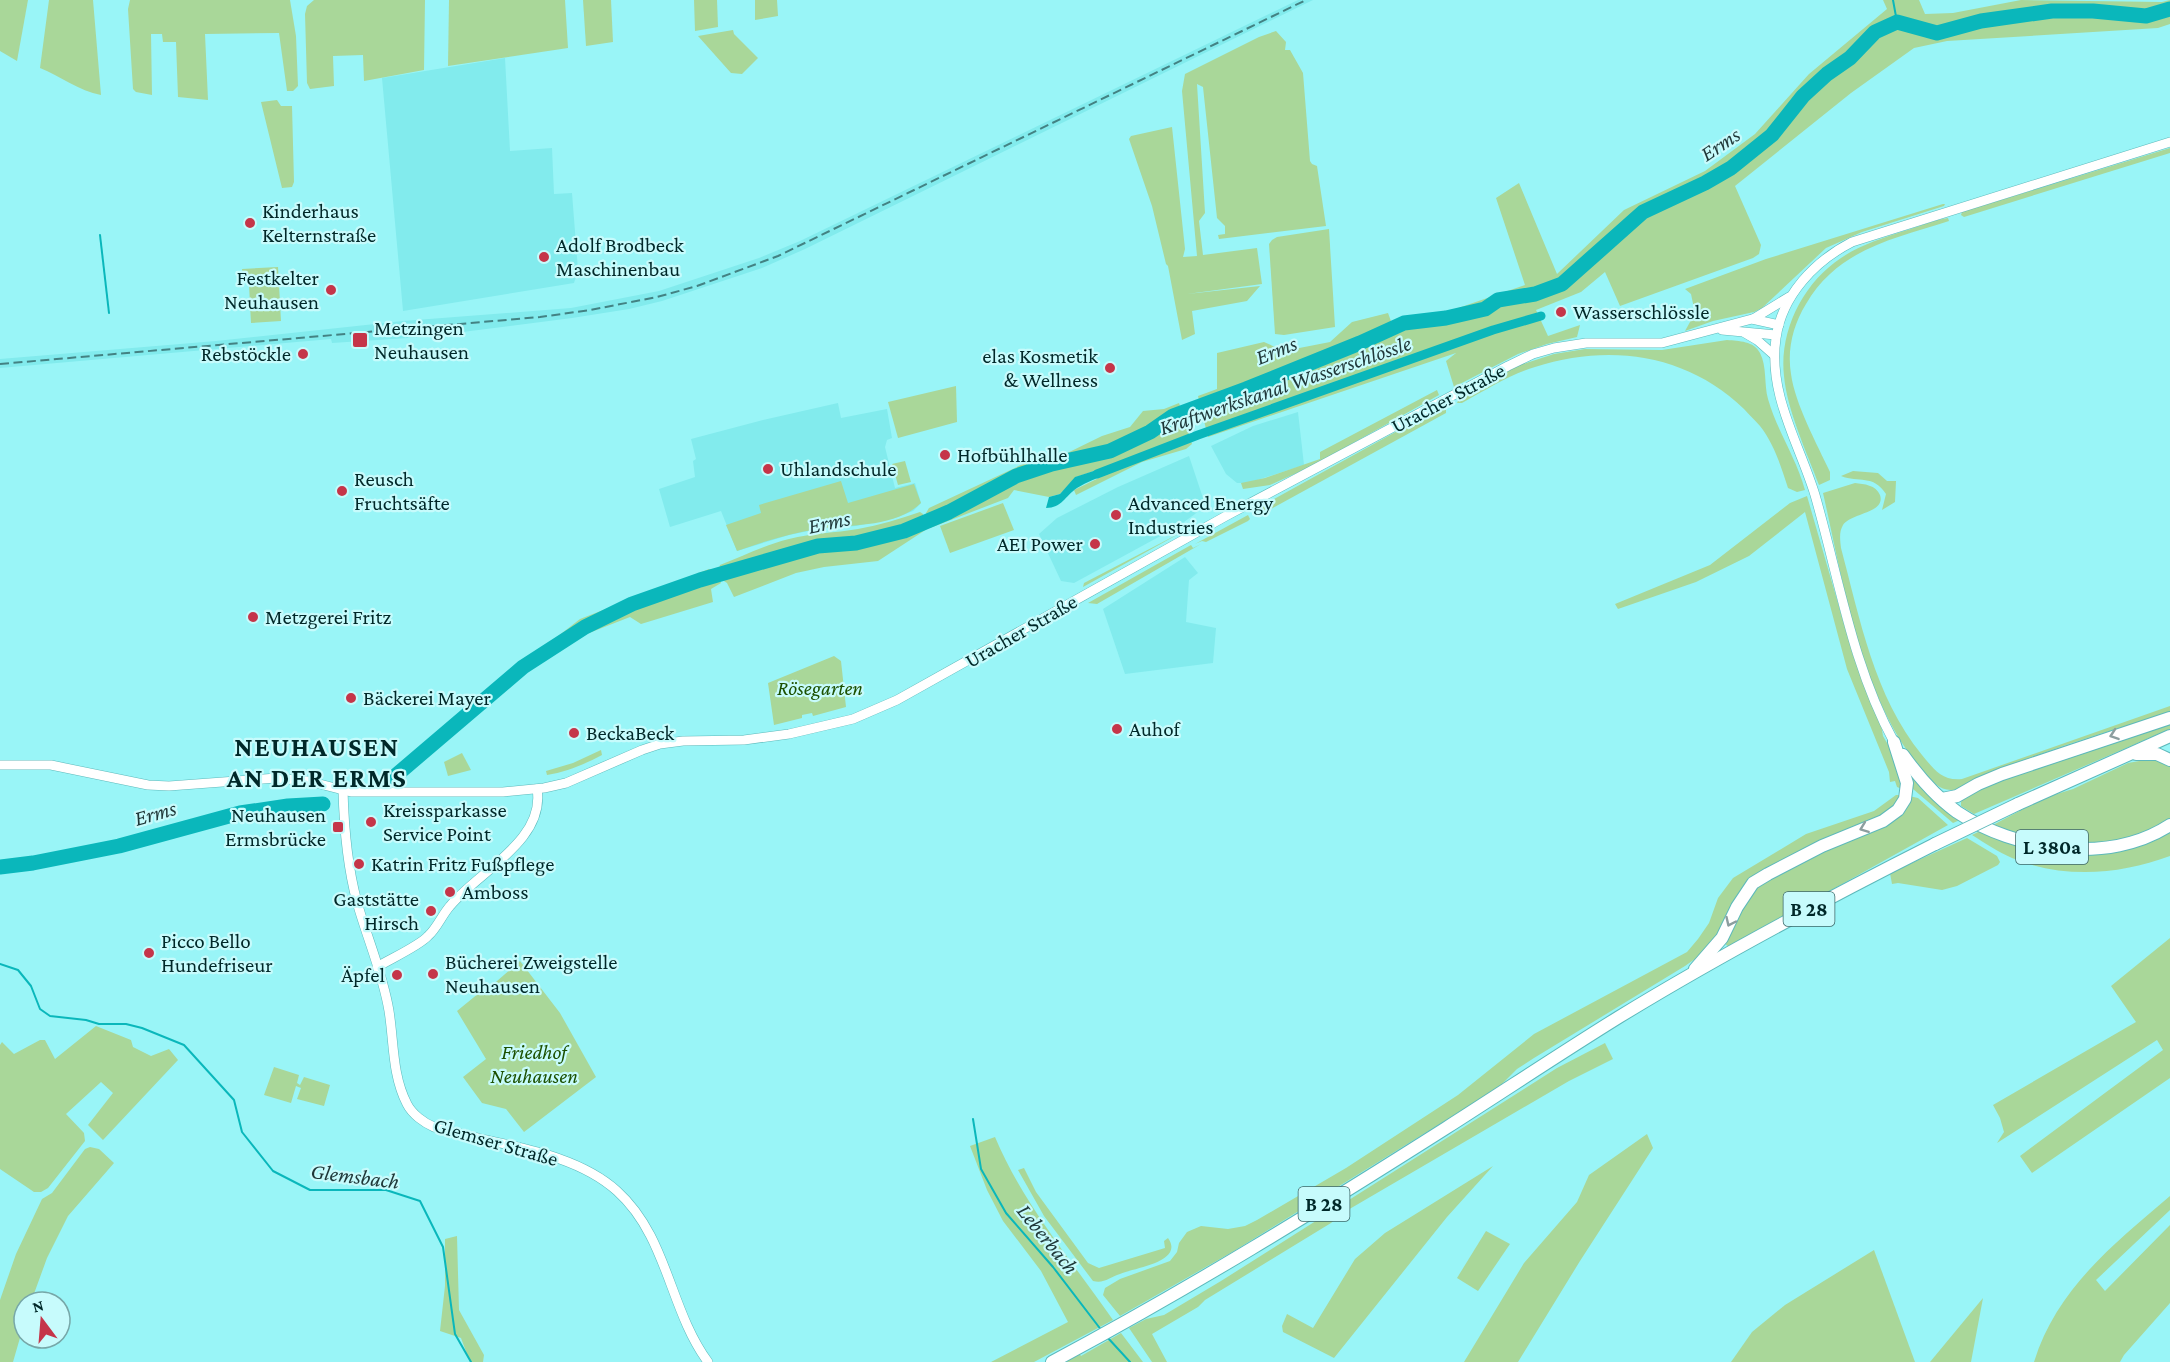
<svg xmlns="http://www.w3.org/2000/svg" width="2170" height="1362" font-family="'Crimson Pro',serif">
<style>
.built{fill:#82ebed}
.green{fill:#a9d799}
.water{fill:#0ab7bb}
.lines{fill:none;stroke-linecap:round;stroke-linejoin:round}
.stream{stroke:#0ab7bb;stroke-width:2}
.canal{stroke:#0ab7bb;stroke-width:9}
.river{stroke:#0ab7bb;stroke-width:15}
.tertiary-casing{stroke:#5db9bb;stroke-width:10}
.primary-casing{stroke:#5db9bb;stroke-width:14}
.tertiary{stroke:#fff;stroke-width:9}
.primary{stroke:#fff;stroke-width:12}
.rail{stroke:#438283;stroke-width:2;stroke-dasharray:9 4.5;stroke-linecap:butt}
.primary-bridge-casing{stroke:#5db9bb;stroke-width:14;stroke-linecap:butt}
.primary-bridge{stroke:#fff;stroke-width:12}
.oneway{stroke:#8c9e9f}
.poi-dot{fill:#c53549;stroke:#c7fbfc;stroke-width:2}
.labels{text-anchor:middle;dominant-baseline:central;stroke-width:4.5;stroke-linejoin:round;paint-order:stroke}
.shield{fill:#c7fbfc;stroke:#3c6768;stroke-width:1.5}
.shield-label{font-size:20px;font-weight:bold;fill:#002829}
.poi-label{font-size:21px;fill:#002829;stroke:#c7fbfc;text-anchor:start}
.street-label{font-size:21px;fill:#002829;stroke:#c7fbfc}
.park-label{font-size:21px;font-style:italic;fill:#1c5000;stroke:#c7fbfc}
.water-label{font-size:22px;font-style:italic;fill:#1f3738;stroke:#c7fbfc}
.district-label{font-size:27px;font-weight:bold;letter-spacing:1.5px;fill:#002829;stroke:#c7fbfc}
</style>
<rect width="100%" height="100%" fill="#99f5f7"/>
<g class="built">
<path d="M1298,0H1313L805,249L762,268L662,301L629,309L572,318L423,337L332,343L331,339L0,368V359L216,341L403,321L571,308L659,291L759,258L800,241Z"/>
<path d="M505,58L510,151L552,148L554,194L572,193L578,270L574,283L403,311L382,78Z"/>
<path d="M838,403L841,418L887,409L892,438L887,440L885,447L895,488L915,483L921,503L913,511L895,518L856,526L818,529L789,535L737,551L721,511L670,527L659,489L695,477L693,461L696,459L691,439L763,420Z"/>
<path d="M1298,412L1304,465L1248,483H1237L1226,474L1211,446L1253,426Z"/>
<path d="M1189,456L1205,504L1195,514L1177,527L1074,583L1061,581L1039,534L1057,518L1118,487Z"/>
<path d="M1185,557L1198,573L1189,580L1186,622L1216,628L1213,663L1125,674L1103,609Z"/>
</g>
<g class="green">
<path d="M0,0H28L17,61L0,51Z"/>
<path d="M49,0H93L101,95C79,91 60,76 40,68Z"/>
<path d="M130,0H290L296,36L298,86L293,91H287L279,33L205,34L208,100L178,97L176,42H163L162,34H151L152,95L136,92L133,89L128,9Z"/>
<path d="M314,0H425L424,70L364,81L363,55L333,56L334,86L310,89L307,83L305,14L307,6Z"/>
<path d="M449,0H565L568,48L448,66Z"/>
<path d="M583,0H611L613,42L586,46Z"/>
<path d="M694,0H717L718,27L695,31Z"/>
<path d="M755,0H777L778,16L755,20Z"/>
<path d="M1883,0H1919L1925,14L1953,13L2021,0L2162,2L2170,0V24L2158,28L1947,41L1914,48L1851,93L1735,186L1761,245L1759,254L1753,258L1620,306L1605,272L1581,292L1536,310L1548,336L1580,325L1577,337L1547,344L1518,354L1454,387L1446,361L1456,353L1208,437L1198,396L1217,389V353L1264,342L1284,351L1330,342L1352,322L1388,313L1392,324L1438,315L1525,285L1496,198L1519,183L1557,274L1624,210L1705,171L1755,134L1809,74L1887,9Z"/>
<path d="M733,30L734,34L758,58L742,74L731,73L698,36Z"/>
<path d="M1276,31L1286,42L1285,50H1290L1303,73L1310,161L1312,164L1317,166L1326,226L1219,239L1218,235L1225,234V226L1217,218L1203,87L1197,84L1205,213L1199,221L1203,255L1257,248L1262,284L1187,294L1260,286L1247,301L1192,311L1195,334L1182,340L1168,266L1166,264L1152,206L1129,139L1131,136L1172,127L1185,249L1183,257L1197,256L1182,91L1185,74L1259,37Z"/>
<path d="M277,100L281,106H292L294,182L292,187L282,188L261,102Z"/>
<path d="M2170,148V153L1964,217L1961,215L1962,212Z"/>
<path d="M1943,204H1945L1944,206L1862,232L1826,248L1762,308L1754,312L1713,321L1685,331L1695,313L1691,294L1685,289L1766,259Z"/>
<path d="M1948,218L1949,221C1893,239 1838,249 1806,304C1793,325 1787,350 1791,374C1795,404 1817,444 1830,472V480L1819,485C1807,453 1787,410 1784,376C1779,331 1803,283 1841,258C1860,245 1883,238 1904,231C1918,227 1933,220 1948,218Z"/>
<path d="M1329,229L1335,327L1284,335L1275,334L1269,244L1272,240L1277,237Z"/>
<path d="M278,267L281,321L251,323L249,285L243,280L242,269Z"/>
<path d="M1727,340C1739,341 1754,341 1760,353C1767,366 1764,385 1768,399C1777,431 1796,457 1805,490L1797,492L1788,488C1781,466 1774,444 1760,426C1755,420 1749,415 1744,409C1687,354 1610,343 1535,367C1509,375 1486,390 1462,403H1457L1459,399L1465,393L1511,368L1554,354L1585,349L1662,350Z"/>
<path d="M956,386L957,422L898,438L888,402Z"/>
<path d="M1437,390L1439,395L1310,467L1270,485L1243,489L1241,483L1265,478L1320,459V452Z"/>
<path d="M1179,403L1192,444L1186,449L1142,462L1076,495L1074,490L1107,474L1106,467L1076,477L1060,494L1049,497L1014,490L1008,498L930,528L926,513L929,508L1036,458L1041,461L1053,460L1102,436L1130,427L1143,411L1164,409Z"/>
<path d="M1444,407L1446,409V413L1269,510L1259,511L1263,505L1439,408Z"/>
<path d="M905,461L911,482L898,485L892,464Z"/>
<path d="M1853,471L1878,473L1887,481H1896L1895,502L1882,510L1886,494C1873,474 1859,483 1841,476Z"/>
<path d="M841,481L848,503L914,484L921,503C895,528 851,524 818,529C790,533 763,542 737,551L726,525L761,513L759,505Z"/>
<path d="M1855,483C1864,484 1876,485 1880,495C1886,513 1851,513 1843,525C1839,532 1840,539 1841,548C1860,619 1874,696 1922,755C1934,769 1941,781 1962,779L2170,706V713C2113,729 2056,747 2001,769C1988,774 1964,791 1951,790C1939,790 1932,781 1925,773C1862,704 1843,581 1823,493Z"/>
<path d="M1807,496L1853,655L1881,724L1883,736L1895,757L1902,789L1897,787L1895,781L1890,782L1889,772L1847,669L1805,512L1749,556L1696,582L1618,609L1615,604L1710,565L1790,503Z"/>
<path d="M1003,503L1014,530L950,553L940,526Z"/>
<path d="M920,512L923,514L927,529L878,561L824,567L796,573L734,597L727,583L724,581L719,569L720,565C743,556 765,545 789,539C812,533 835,533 858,529C879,525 900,519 920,512Z"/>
<path d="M1248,515L1250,519L1248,521L1206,542L1202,541L1195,544Z"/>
<path d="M1184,531L1083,587L1084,583Z"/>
<path d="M1201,544L1097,604L1088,603L1191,545L1193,548Z"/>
<path d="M709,569L716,570L721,583L711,589L713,602L641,624L630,617L566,642L557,637L580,619Z"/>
<path d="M834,656L841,661L846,707L813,716L812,713L802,715V718L774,725L768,683Z"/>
<path d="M2170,721V729L1974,814L1961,806V802L1966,795L1978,785Z"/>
<path d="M601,750L602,755C585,764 566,772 547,775L546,771L573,763Z"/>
<path d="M462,753L471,770L448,776L444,762Z"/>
<path d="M2156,758L2170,763V818C2118,854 2049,847 1993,825L2044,798L2073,789L2128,763Z"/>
<path d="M1909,772L1962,819L1953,823L1913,789Z"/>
<path d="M1896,795H1901L1900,800L1887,814L1765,870L1709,949L1685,966L1534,1058L1517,1069L1498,1088L1234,1251L1120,1316L1103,1295L1105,1288L1120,1279L1170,1261L1177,1252L1179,1243L1187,1232L1201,1226L1228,1229L1245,1226L1257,1220L1346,1168L1458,1095L1534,1034L1687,952L1698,939L1709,923L1718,898L1733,878L1806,834L1874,811Z"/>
<path d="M1909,796L1918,798L1948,825L1729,947L1724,943C1736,919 1746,894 1769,878L1877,826Z"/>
<path d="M2170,829V856C2119,875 2063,879 2012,858C1998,852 1985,843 1972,835L1982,830L2084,852Z"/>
<path d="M1967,838L1997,856L2000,862L1998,865L1957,886L1942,890L1898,883L1892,884L1890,873Z"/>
<path d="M2170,938V1078L2032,1173L2020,1156L2163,1050L2157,1040L1997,1143L2004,1132L2000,1118L1993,1105L2136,1022L2111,986Z"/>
<path d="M520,961L560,1013L596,1077L524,1132L506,1109L482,1103L463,1077L486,1059L457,1011L479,993L482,994Z"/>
<path d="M96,1026L131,1040L133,1047L151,1056L169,1049L178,1060L103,1140L88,1125L113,1093L101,1082L66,1114L84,1133L85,1141L48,1188L41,1192H34L0,1169V1045L2,1042L14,1054L40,1040H45L55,1059Z"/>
<path d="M1605,1043L1613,1059L1569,1081L1341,1214L1331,1223L1205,1300L1198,1307L1152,1334L1167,1362H1152L1129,1328L1146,1319L1164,1315L1221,1281L1557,1068Z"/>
<path d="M274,1067L299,1075L297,1083L300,1085L304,1077L330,1085L324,1106L297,1099L301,1088L296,1086L291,1103L264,1095Z"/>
<path d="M1647,1134L1653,1148L1580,1261L1518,1362H1464L1524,1263L1577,1202L1589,1175Z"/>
<path d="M995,1137C1023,1204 1072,1261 1113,1320L1034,1362H991L1068,1322L1041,1271L1003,1221L987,1190L970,1146Z"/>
<path d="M90,1147L99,1149L114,1163L68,1216L47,1258L31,1302H24V1324L13,1362H0V1300L16,1254L42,1199L52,1193L85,1149Z"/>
<path d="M1493,1166L1447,1217L1334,1358L1283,1332L1282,1326L1287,1314L1313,1328L1355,1259L1385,1233Z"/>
<path d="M1024,1168L1036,1192L1088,1263L1099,1268L1165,1248L1164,1241L1168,1238C1185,1262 1134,1268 1120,1274C1110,1277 1104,1284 1093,1281L1044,1216L1018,1170Z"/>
<path d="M2170,1196V1210L2096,1280L2105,1291L2170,1225V1303L2124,1355L2120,1362H2034C2057,1288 2114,1244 2170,1196Z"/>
<path d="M1486,1231L1510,1244L1478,1291L1457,1278Z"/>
<path d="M457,1236L459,1310L484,1355L483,1362H470L461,1338L440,1331L445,1286V1239Z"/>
<path d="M1874,1250L1915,1362H1731L1752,1332L1785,1305Z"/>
<path d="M1983,1298L1971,1362H1930Z"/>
<path d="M1121,1333L1143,1362H1063L1079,1353L1081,1356Z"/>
</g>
<path class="water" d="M1106,467L1108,474C1097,478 1087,482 1077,488C1065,496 1062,508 1046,508L1049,497L1060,494L1075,477Z"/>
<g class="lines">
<g class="stream">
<path d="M1893,0L1897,22"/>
<path d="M100,235L109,313"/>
<path d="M0,964L18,970L31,986L40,1009L50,1016L86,1020L99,1024H126L142,1028L184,1045L234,1100L242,1132L273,1171L310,1190H386L420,1201L443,1247L455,1334L471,1362"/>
<path d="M973,1119L981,1169L1006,1213L1053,1267L1102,1331"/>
<path d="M1108,1338L1130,1362"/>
</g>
<path class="canal" d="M1097,474L1198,435L1493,330L1541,316"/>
<g class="river">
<path d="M387,783L523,667L585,627L632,604L700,580L818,546L856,543L904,531L949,512L1016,476L1052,464L1110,451L1150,432L1173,416L1246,389L1360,343L1404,323L1446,318L1485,309L1498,300L1535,294L1562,284L1643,212L1705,183L1731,168L1772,135L1803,96L1827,74L1850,58L1875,32L1897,22L1937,33L1981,21L2052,11H2093L2146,16L2170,9"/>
<path d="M0,867L33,863L119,846L240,813L288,806L323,804"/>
</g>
<defs>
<g id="tertiary">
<path d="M1753,319L1789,297"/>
<path d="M1722,330L1776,335"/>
<path d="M1745,333L1757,340L1774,355"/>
<path d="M1894,742C1852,665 1839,578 1815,495C1799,443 1768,395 1776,338C1782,295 1815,261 1852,242L2170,142"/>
<path d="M0,765H51L148,785L169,786L276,778L308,781L351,792H503L544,788L566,783L642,750L660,744L683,741L744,740L789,734L853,719L897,700L1226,516L1508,366L1533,354L1554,348L1586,343H1662L1752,319L1779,325"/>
<path d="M343,790C344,828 347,865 357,902C367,938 383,974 389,1011C394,1042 392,1075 407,1104C412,1114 424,1123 434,1127C445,1131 458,1133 470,1136C519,1148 578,1156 617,1191C668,1237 669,1309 708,1362"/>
<path d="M377,967C390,959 419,946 428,936C437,928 442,915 450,906C478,872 546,840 537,789"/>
</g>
<g id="primary">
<path d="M2136,754H2157L2170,760"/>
<path d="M1903,755C1918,776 1936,797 1957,812C2015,851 2109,865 2170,825"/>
<path d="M1942,799L1957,796L1978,784L2002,774L2170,718"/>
<path d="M2018,804L2170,736"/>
<path d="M1695,969L1722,938L1737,907L1753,883L1768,874L1822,846L1883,821L1898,810L1905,799L1907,783L1894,742"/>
<path d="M1052,1362C1187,1290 1317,1210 1446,1128C1504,1091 1561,1053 1619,1017C1722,954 1828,898 1935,844"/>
</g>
</defs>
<use href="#tertiary" class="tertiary-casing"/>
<use href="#primary" class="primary-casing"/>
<use href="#tertiary" class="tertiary"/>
<use href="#primary" class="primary"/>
<path class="rail" d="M0,364L540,317L590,310L657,297L697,286L778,256L1306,0"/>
<defs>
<path id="primary-bridge" d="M1935,844L2018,804"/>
</defs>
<use href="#primary-bridge" class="primary-bridge-casing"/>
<use href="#primary-bridge" class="primary-bridge"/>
</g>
<defs><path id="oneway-chevron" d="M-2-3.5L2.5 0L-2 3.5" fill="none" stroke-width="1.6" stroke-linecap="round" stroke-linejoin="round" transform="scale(1.5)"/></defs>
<g class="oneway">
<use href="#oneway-chevron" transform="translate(2114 735) rotate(161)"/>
<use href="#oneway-chevron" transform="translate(1864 828) rotate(159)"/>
<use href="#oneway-chevron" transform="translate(1730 922) rotate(115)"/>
</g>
<g class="poi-dot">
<circle cx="250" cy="223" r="6"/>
<circle cx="544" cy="257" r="6"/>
<circle cx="331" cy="290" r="6"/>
<circle cx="1561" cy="312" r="6"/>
<rect x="352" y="332" width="16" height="16" rx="3"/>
<circle cx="303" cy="354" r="6"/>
<circle cx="1110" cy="368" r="6"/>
<circle cx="945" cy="455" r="6"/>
<circle cx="768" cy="469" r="6"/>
<circle cx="342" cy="491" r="6"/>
<circle cx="1116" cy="515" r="6"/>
<circle cx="1095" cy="544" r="6"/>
<circle cx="253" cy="617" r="6"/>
<circle cx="351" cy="698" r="6"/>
<circle cx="1117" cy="729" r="6"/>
<circle cx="574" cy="733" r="6"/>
<circle cx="371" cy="822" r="6"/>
<rect x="332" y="821" width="12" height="12" rx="3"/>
<circle cx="359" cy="864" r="6"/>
<circle cx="450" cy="892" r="6"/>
<circle cx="431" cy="911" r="6"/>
<circle cx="149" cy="953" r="6"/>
<circle cx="433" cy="974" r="6"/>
<circle cx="397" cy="975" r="6"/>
</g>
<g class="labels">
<g class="shield">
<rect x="2016" y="830" width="72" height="34" rx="4.5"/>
<rect x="1783.5" y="892" width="51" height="34" rx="4.5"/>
<rect x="1298.5" y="1187" width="51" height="34" rx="4.5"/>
</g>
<g class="shield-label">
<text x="2052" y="847">L 380a</text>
<text x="1809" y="909">B 28</text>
<text x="1324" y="1204">B 28</text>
</g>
<g class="poi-label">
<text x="262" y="211">Kinderhaus<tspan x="262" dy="24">Kelternstraße</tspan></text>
<text x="556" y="245">Adolf Brodbeck<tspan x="556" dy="24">Maschinenbau</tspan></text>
<text x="319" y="278" text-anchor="end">Festkelter<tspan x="319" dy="24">Neuhausen</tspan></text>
<text x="1573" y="312">Wasserschlössle</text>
<text x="374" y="328">Metzingen<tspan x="374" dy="24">Neuhausen</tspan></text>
<text x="291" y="354" text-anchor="end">Rebstöckle</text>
<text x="1098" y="356" text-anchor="end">elas Kosmetik<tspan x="1098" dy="24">&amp; Wellness</tspan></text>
<text x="957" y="455">Hofbühlhalle</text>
<text x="780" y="469">Uhlandschule</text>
<text x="354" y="479">Reusch<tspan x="354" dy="24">Fruchtsäfte</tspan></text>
<text x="1128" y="503">Advanced Energy<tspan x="1128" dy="24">Industries</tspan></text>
<text x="1083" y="544" text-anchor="end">AEI Power</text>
<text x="265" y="617">Metzgerei Fritz</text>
<text x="363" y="698">Bäckerei Mayer</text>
<text x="1129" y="729">Auhof</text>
<text x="586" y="733">BeckaBeck</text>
<text x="383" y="810">Kreissparkasse<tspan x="383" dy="24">Service Point</tspan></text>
<text x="326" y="815" text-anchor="end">Neuhausen<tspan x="326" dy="24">Ermsbrücke</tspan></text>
<text x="371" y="864">Katrin Fritz Fußpflege</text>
<text x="462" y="892">Amboss</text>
<text x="419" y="899" text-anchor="end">Gaststätte<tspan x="419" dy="24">Hirsch</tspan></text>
<text x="161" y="941">Picco Bello<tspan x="161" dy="24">Hundefriseur</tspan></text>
<text x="445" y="962">Bücherei Zweigstelle<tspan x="445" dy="24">Neuhausen</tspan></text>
<text x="385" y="975" text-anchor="end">Äpfel</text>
</g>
<g class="street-label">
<text transform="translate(1448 398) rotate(-28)">Uracher Straße</text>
<text transform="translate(1021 631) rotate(-30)">Uracher Straße</text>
<text transform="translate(496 1142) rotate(16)">Glemser Straße</text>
</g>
<g class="park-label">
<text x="820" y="688">Rösegarten</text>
<text x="534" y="1052">Friedhof<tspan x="534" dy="24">Neuhausen</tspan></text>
</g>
<g class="water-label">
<text transform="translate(1720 144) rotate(-34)">Erms</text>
<text transform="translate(1276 350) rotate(-22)">Erms</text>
<text transform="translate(1285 385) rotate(-19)">Kraftwerkskanal Wasserschlössle</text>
<text transform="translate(829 522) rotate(-12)">Erms</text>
<text transform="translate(155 813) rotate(-16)">Erms</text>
<text transform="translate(355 1176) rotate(7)">Glemsbach</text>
<text transform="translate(1048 1239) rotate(51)">Leberbach</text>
</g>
<g class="district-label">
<text x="317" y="747">NEUHAUSEN<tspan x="317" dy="31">AN DER ERMS</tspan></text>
</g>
</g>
<g transform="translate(42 1320) rotate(344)"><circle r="28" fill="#c7fbfc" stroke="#77a7a8" stroke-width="1.5"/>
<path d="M0-4.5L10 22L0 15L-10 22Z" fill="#c53549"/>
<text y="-9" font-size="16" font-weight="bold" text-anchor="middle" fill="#002829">N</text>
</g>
</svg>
